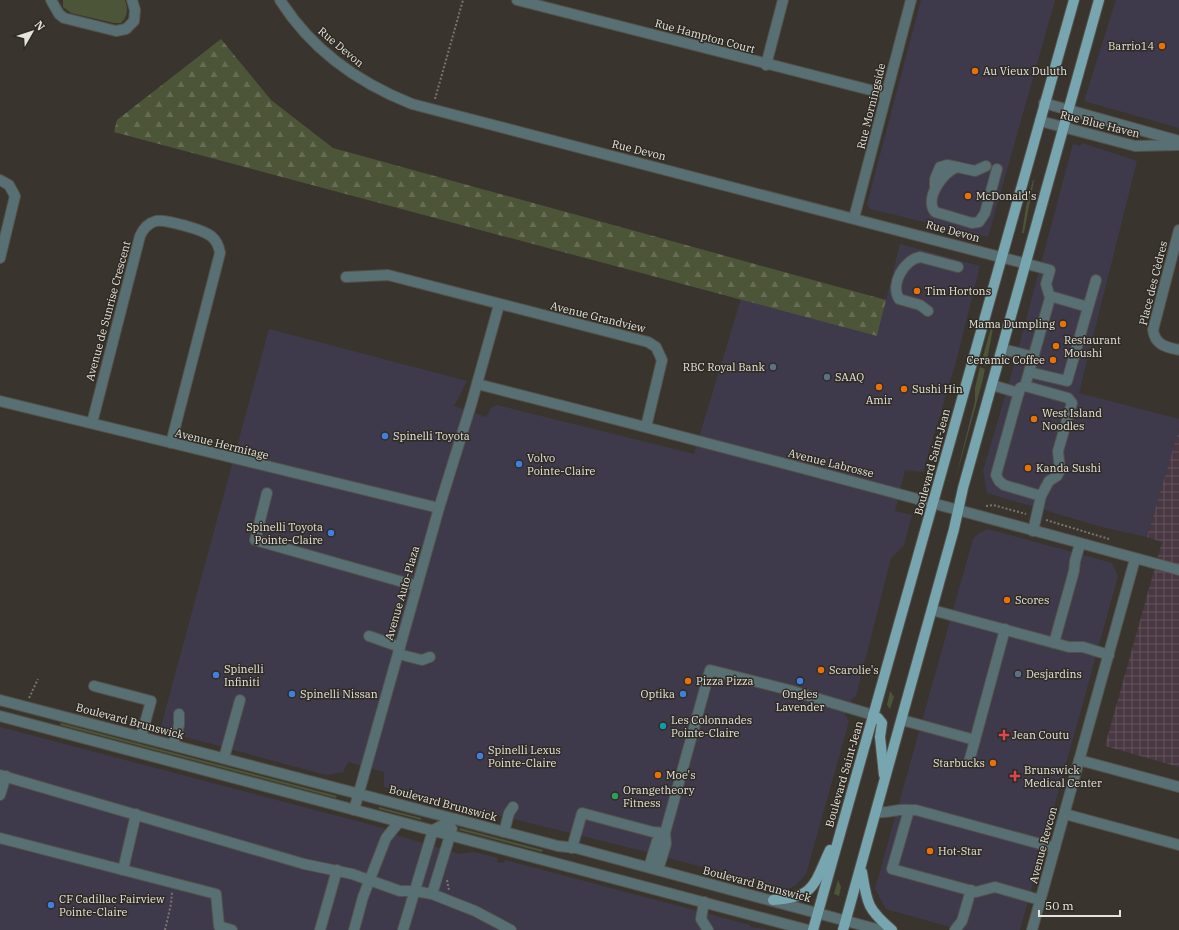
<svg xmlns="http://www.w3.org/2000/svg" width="1179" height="930" font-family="'IBM Plex Serif',serif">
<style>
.commercial{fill:#3e3a4c}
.industrial{fill:url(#industrial-grid)}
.grass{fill:#4d5538}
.forest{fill:url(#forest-firs)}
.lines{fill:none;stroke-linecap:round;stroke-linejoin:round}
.minor-casing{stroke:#55514a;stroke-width:12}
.major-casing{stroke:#55514a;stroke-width:12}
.path{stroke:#78756e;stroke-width:2;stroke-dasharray:2 2;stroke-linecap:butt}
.minor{stroke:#586f73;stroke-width:10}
.major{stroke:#77a6b0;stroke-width:10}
.food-dot{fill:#e8710a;stroke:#2f2b24;stroke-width:1.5}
.service-dot{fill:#5c6f8a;stroke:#2f2b24;stroke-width:1.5}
.shop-dot{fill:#3f7fe0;stroke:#2f2b24;stroke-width:1.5}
.culture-dot{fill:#0f9aa8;stroke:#2f2b24;stroke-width:1.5}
.health-dot{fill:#e0444e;stroke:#2f2b24;stroke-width:1.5}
.leisure-dot{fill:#2e9e5b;stroke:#2f2b24;stroke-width:1.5}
.labels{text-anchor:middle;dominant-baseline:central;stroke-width:3;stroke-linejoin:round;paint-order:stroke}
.street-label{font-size:11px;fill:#e6e3de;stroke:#2f2b24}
.poi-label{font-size:11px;fill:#e6e3de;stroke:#2f2b24;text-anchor:start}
</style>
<defs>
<pattern id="industrial-grid" width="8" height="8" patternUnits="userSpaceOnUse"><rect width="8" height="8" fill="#493741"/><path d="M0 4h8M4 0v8" fill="none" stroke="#63545c"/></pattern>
<pattern id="forest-firs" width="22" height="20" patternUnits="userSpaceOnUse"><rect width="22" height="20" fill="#4d5538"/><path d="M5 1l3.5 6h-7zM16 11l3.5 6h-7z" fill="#676d54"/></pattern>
</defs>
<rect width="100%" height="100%" fill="#39352e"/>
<g class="commercial">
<path d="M921,0H1055L988,237L870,209L867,204Z"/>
<path d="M1116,0H1179V128L1084,101Z"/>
<path d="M1082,143L1137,161L1079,393L1179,419V429L1147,537L1102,527L987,493L983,471L1011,376L1073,144L1080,146Z"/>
<path d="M900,244L980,266L957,358L923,472L905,470L895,511L912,515L904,545L891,558L856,696L852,698L845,715L849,721L806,874L796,885L787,890L643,851L384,787V772L348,762L343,772L326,775L160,730L269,329L467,381L454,406L486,417L491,408L497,405L694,454L741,299L877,336Z"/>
<path d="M988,529L1112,563L1118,576L1020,930H961L886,909L875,889L973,539L979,533Z"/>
<path d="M0,727L383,828L399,836L460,854L474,852L498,858L497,862L504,863L505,860L750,925V927L770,930H0Z"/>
</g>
<path class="industrial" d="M1179,429V767L1105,746L1162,542L1147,537Z"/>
<g class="grass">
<path d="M63,0H125C128,9 128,16 121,23H114L71,13L63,7Z"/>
<path d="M1033,180H1034L1024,233H1022L1026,207Z"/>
<path d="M991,327L993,328L986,366L981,364Z"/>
<path d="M980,367L985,369L982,383L955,481L975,401V388Z"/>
<path d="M890,691L894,697L890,709L887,705Z"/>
<path d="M61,723L337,796L336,798L60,725Z"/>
<path d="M379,807L421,818V820L379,809Z"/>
<path d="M460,828L543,850L542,852L459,830Z"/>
<path d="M838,880L841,887L839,896L834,894Z"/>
</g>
<path class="forest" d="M221,39L271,100L333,148L886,300L877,336L114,132L117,120Z"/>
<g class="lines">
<defs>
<g id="minor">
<path d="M51,0L59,14L64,18L116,31L126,29L134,21L135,10L132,0"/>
<path d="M280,0C311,49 359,83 412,104L1050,270L1046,284L1050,298L1025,386"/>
<path d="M517,0L886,94"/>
<path d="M766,65L783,0"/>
<path d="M1044,103L1179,141"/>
<path d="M1040,121L1135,146L1179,145"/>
<path d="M986,166L975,171L957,167C943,172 924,198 935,212L972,223L979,222L985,213L997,169"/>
<path d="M0,180L9,185L15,196L0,258"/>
<path d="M935,187V179L940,167L947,165L957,167"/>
<path d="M854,218L911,0"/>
<path d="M1179,230L1153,330C1155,345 1166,347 1179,350"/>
<path d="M346,277L388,275L648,342L656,347L662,360L646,427"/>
<path d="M1050,296L1088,307"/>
<path d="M928,311L920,305L899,299C890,284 904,260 920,257L958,267"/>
<path d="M1002,349L1034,357"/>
<path d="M1029,372L1067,381L1096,280"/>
<path d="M477,384C712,443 945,506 1179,570"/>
<path d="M992,385L1019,393"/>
<path d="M0,401L439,508"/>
<path d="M92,423L140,236C143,229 149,223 156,221C165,219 205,230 212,237C217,241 219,247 220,253L171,443"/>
<path d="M267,493L255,540L417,586"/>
<path d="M1033,531L1041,496L1049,481L1057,476L1060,470L1058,451L1072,403L1068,398L1025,386L1020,388L996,475L999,481L1004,485L1041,496"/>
<path d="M932,610L1069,647H1083L1109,655"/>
<path d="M369,636L400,647"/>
<path d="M1054,643L1074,571L1075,561L1080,544"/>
<path d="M398,654L422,660L430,657"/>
<path d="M94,686L151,701L141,737"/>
<path d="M0,700L558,846L576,848L880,930"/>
<path d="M0,716L808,930"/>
<path d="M902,720L975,740"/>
<path d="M173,745L179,725V714"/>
<path d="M224,758L240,700"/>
<path d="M1079,760L1179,787"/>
<path d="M969,762L1005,629"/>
<path d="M0,775L304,864L352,874L400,891H415L432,894L475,911L511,930"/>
<path d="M0,795L6,776"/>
<path d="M354,810L439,508L471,405L499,305"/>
<path d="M909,810H916L1055,848"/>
<path d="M877,812C890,814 897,808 909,810L892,869L976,892L995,887L1040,900"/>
<path d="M1065,814L1179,845"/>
<path d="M504,832L509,813L513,807"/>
<path d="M0,838L216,894L219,926L232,930"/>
<path d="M572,848L582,813L653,832L665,833"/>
<path d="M649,867L657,841L665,833"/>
<path d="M123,870L136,814"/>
<path d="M658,870L666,844L665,833L710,670L789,690L873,715"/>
<path d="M432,894L452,829"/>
<path d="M704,902L701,919L708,930"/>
<path d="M320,930L337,870"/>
<path d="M354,930L363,897L386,838L399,822"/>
<path d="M403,930L433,830L455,819"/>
<path d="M955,930L962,921L971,890"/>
<path d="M1032,930L1135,559"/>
</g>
<g id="major">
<path d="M873,715L878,718L882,723L880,737L884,775"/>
<path d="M862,872C867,903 867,909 892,930"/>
<path d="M773,900C815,898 814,884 830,850"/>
<path d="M813,930L1074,0"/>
<path d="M843,930L954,529L963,488L1099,0"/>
</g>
</defs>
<use href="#minor" class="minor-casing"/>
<use href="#major" class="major-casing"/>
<g class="path">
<path d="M435,99L463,0"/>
<path d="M986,506L993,505L1026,514"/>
<path d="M1046,520L1109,539"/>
<path d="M29,698L38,679"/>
<path d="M447,880L449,890"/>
<path d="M165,930L171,904L172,892"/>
</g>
<use href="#minor" class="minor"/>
<use href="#major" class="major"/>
</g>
<g class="food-dot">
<circle cx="1162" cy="46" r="4"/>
<circle cx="975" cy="71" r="4"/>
<circle cx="968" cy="196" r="4"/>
<circle cx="917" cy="291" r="4"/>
<circle cx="1063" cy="324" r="4"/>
<circle cx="1056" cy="346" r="4"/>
<circle cx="1053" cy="360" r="4"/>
<circle cx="879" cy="387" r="4"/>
<circle cx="904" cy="389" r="4"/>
<circle cx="1034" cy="419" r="4"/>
<circle cx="1028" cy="468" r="4"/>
<circle cx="1007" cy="600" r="4"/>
<circle cx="821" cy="670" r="4"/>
<circle cx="688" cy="681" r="4"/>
<circle cx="993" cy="763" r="4"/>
<circle cx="658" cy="775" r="4"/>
<circle cx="930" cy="851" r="4"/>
</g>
<g class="service-dot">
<circle cx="773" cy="367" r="4"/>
<circle cx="827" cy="377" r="4"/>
<circle cx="1018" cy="674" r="4"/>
</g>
<g class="shop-dot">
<circle cx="385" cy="436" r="4"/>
<circle cx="519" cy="464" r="4"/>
<circle cx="331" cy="533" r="4"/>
<circle cx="216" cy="675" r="4"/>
<circle cx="800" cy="681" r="4"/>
<circle cx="292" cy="694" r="4"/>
<circle cx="683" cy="694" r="4"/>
<circle cx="480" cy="756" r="4"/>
<circle cx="51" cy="905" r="4"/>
</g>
<circle class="culture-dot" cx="663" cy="726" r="4"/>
<g class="health-dot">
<path d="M1002 729h4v4h4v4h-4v4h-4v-4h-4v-4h4z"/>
<path d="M1013 770h4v4h4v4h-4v4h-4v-4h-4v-4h4z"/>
</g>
<circle class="leisure-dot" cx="615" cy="796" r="4"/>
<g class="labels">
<g class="street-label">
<text transform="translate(705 36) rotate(15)">Rue Hampton Court</text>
<text transform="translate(341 47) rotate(40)">Rue Devon</text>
<text transform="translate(871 106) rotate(-76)">Rue Morningside</text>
<text transform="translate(1100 124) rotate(14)">Rue Blue Haven</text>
<text transform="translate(639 150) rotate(14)">Rue Devon</text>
<text transform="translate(953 231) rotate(15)">Rue Devon</text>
<text transform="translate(1153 283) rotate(-76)">Place des Cèdres</text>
<text transform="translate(108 311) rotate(-75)">Avenue de Sunrise Crescent</text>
<text transform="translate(598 317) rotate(14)">Avenue Grandview</text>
<text transform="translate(222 444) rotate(14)">Avenue Hermitage</text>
<text transform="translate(932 462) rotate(-75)">Boulevard Saint-Jean</text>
<text transform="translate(831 463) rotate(14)">Avenue Labrosse</text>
<text transform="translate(402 593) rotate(-74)">Avenue Auto-Plaza</text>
<text transform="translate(130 721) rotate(15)">Boulevard Brunswick</text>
<text transform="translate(844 774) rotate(-74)">Boulevard Saint-Jean</text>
<text transform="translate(443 803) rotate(15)">Boulevard Brunswick</text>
<text transform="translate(1043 845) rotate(-75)">Avenue Revcon</text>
<text transform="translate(757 884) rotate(15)">Boulevard Brunswick</text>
</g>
<g class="poi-label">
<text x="1154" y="46" text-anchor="end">Barrio14</text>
<text x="983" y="71">Au Vieux Duluth</text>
<text x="976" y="196">McDonald's</text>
<text x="925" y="291">Tim Hortons</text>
<text x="1055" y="324" text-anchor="end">Mama Dumpling</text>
<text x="1064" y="340">Restaurant<tspan x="1064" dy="13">Moushi</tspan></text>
<text x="1045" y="360" text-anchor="end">Ceramic Coffee</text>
<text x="765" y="367" text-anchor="end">RBC Royal Bank</text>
<text x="835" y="377">SAAQ</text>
<text x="912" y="389">Sushi Hin</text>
<text x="879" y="400" text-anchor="middle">Amir</text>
<text x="1042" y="413">West Island<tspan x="1042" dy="13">Noodles</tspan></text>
<text x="393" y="436">Spinelli Toyota</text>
<text x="527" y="458">Volvo<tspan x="527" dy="13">Pointe-Claire</tspan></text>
<text x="1036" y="468">Kanda Sushi</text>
<text x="323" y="527" text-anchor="end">Spinelli Toyota<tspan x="323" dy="13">Pointe-Claire</tspan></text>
<text x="1015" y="600">Scores</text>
<text x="224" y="669">Spinelli<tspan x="224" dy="13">Infiniti</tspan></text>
<text x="829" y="670">Scarolie's</text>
<text x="1026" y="674">Desjardins</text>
<text x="696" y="681">Pizza Pizza</text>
<text x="300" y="694">Spinelli Nissan</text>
<text x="675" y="694" text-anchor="end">Optika</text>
<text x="800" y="694" text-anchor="middle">Ongles<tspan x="800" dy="13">Lavender</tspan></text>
<text x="671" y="720">Les Colonnades<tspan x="671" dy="13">Pointe-Claire</tspan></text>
<text x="1012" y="735">Jean Coutu</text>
<text x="488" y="750">Spinelli Lexus<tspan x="488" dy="13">Pointe-Claire</tspan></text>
<text x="985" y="763" text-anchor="end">Starbucks</text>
<text x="1024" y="770">Brunswick<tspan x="1024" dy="13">Medical Center</tspan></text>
<text x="666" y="775">Moe's</text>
<text x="623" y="790">Orangetheory<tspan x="623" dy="13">Fitness</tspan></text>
<text x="938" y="851">Hot-Star</text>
<text x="59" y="899">CF Cadillac Fairview<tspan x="59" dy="13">Pointe-Claire</tspan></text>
</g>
</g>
<g transform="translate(32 32) rotate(51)" stroke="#2f2b24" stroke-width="3" paint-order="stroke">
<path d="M0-3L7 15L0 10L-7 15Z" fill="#e6e3de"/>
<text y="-6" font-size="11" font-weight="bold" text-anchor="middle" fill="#e6e3de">N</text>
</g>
<path d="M1039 910v6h81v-6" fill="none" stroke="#e6e3de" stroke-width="2"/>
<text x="1045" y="910" font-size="12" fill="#e6e3de" stroke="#2f2b24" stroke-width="3" paint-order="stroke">50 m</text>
</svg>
